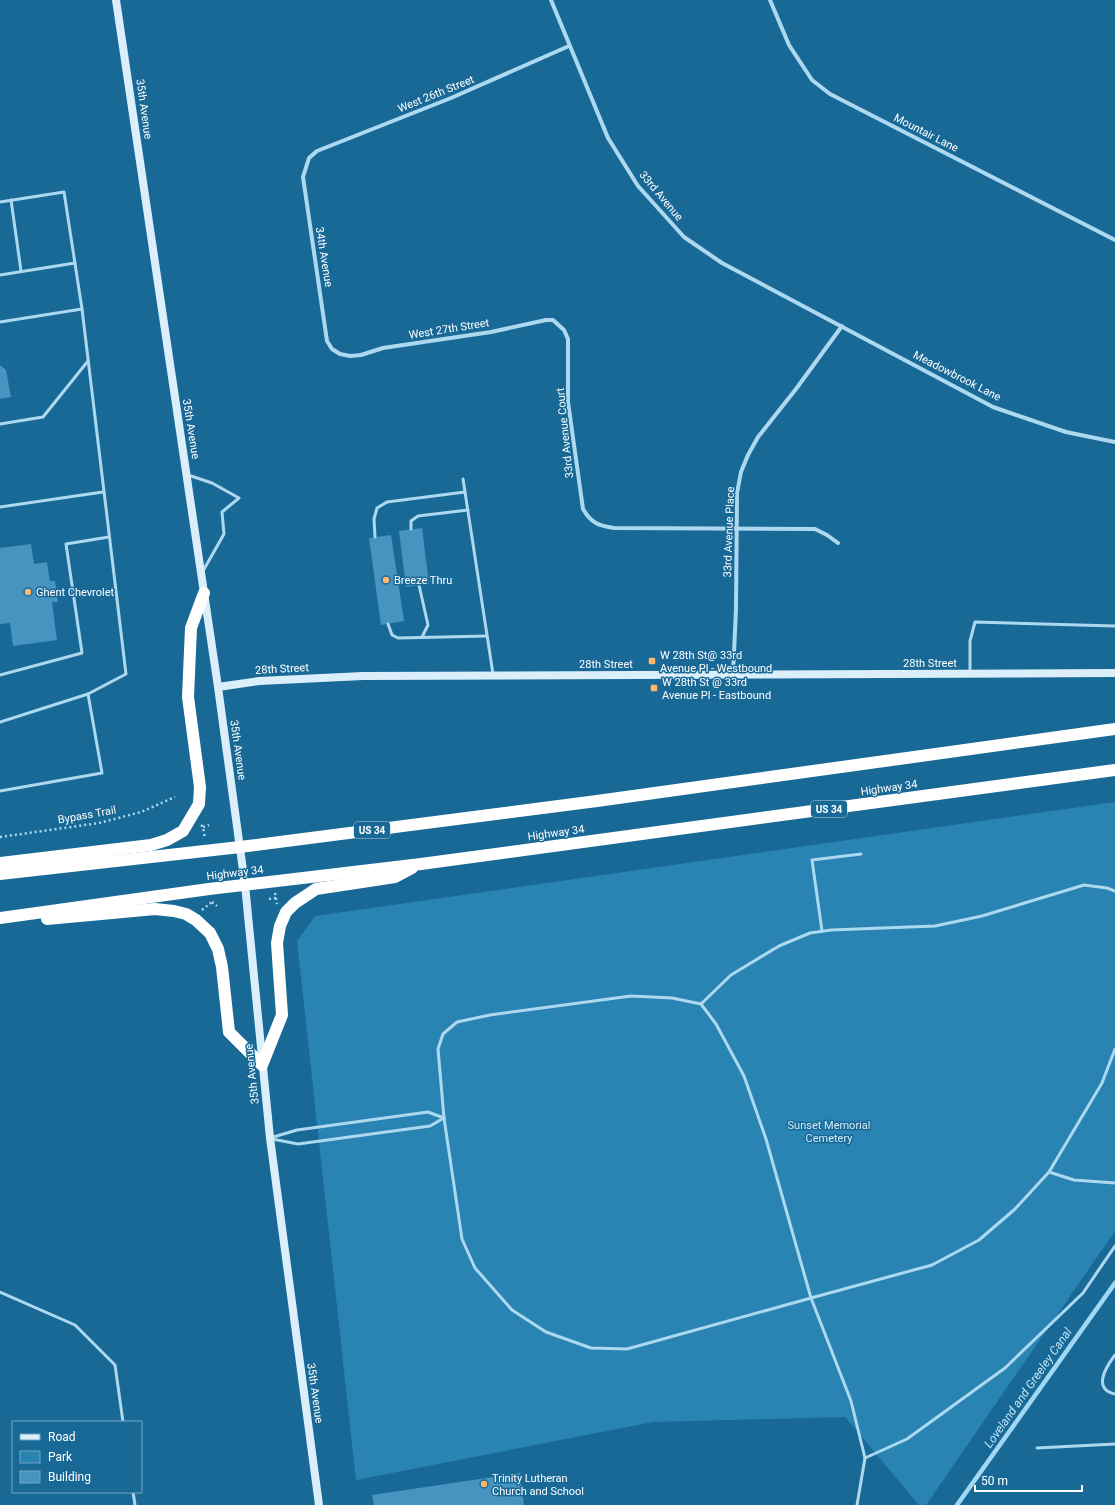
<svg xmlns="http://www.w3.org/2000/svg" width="1115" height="1505" font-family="Roboto,sans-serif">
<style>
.green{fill:#2983b3}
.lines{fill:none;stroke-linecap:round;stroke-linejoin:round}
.stream{stroke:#a0d7f2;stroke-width:4.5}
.building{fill:#4694bf}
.path{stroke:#add9f0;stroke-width:2.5;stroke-dasharray:2 3;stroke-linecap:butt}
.lane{stroke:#add9f0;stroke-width:3}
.street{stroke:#add9f0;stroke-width:4}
.secondary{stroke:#dbeffb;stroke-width:8}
.highway{stroke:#fff;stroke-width:12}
.poi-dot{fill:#ffb76c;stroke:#196997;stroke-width:1.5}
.labels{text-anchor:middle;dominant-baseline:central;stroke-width:3;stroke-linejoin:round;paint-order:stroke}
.shield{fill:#196997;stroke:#bad2e0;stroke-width:1}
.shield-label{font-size:10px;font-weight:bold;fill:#fff}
.street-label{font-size:11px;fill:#fff;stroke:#196997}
.poi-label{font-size:11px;fill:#fff;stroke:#196997;text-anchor:start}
.park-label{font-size:11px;fill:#d4eefb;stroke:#196997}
.water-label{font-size:12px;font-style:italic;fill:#c0e5f8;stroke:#196997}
</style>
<rect width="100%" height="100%" fill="#196997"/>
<path class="green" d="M1115,802V1231L926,1505H919L845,1417L653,1422L356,1480L297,941L315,916Z"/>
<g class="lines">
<path class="stream" d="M957,1505L1115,1283"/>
</g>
<g class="building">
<path d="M0,365L6,370L11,397L0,399Z"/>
<path d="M422,528L429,584L406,587L399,531Z"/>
<path d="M391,535L404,621L381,625L369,538Z"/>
<path d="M31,544L34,564L47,562L50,581H55L58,602H52L57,640L13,646L10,623L0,624V548Z"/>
<path d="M520,1473L524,1505H374L372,1495Z"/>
</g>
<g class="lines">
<g class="path">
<path d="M201,825L203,827L205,839"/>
<path d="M203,827L209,825"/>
<path d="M0,837L99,823L141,812L175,797"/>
<path d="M275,893L277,904"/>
<path d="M269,899L276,898"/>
<path d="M212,902L217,906"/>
<path d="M202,910L212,902"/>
</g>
<g class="lane">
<path d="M11,200L21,271"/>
<path d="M0,202L64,192L82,309L126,674L88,694L0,722"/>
<path d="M0,275L75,263"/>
<path d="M0,322L82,309"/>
<path d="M0,424L43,417L88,361"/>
<path d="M188,475L212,483L239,498L222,512L224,534L203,571"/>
<path d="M463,479L493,674"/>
<path d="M0,507L103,492"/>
<path d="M411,529V521L418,516L468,510"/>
<path d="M375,537L374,519L377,508L387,502L465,492"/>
<path d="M419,585L428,625L422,637"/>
<path d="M388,624L392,635L398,638L487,636"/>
<path d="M970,672V641L975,622L1115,626"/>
<path d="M0,675L82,653L66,544L109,537"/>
<path d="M0,791L102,773L88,694"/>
<path d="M822,931L812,860L861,854"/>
<path d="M701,1004L731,975L779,946L810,933L831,930L935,926L982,916L1084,885L1107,888L1115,891"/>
<path d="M1115,1049L1102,1083L1049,1172L1015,1209L979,1240L932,1265L811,1298L627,1349L591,1348L546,1332L512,1310L475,1268L462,1239L444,1118L438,1049L443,1034L457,1022L490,1015L631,996L672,998L701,1004L716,1024L744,1076L766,1139L811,1298L851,1401L865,1458L907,1439L1005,1368L1083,1293L1115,1246"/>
<path d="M270,1138L297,1130L428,1112L444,1118"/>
<path d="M272,1139L298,1144L430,1126L444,1118"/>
<path d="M1049,1172L1074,1180L1115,1183"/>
<path d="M0,1292L75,1325L115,1365L123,1422"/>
<path d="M1115,1355C1106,1367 1092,1389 1115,1394"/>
<path d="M1037,1448L1115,1444"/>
<path d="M133,1492L135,1505"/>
<path d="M857,1505L865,1458"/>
</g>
<g class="street">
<path d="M551,0L608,138L638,186L684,237L722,263L993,407L1066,432L1115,442"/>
<path d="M770,0L789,45L812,80L830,94L1115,240"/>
<path d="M569,46L451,98L317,151L309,158L303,177L327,341L332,349L340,354L350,356L361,355L383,348L491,332L546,320H553L564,330L568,339V402L583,509C591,523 599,526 614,528L815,529L827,535L838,543"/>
<path d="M733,674L736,609L737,493L741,472L748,455L758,437L796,389L842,326"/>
</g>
<g class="secondary">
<path d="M116,0L218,687L245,885L270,1138L319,1505"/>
<path d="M218,687L259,681L363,676L1115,673"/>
</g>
<g class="highway">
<path d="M0,863L151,845L167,840L183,831L199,804L200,787L188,697L191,628L204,593"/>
<path d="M0,874L240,847L597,801L1115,729"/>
<path d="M0,918L209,889L421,864L1115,770"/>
<path d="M47,919L155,909L174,911L186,914L196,920L210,933L218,949L222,967L229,1032L262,1065L282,1015L277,943L280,926L286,912L295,903L316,889L395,877L412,868"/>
</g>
</g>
<g class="poi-dot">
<circle cx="386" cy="580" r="4"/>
<circle cx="28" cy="592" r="4"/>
<rect x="648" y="657" width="8" height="8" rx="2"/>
<rect x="650" y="684" width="8" height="8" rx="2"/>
<circle cx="484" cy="1484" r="4"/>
</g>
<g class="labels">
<g class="shield">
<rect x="811" y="801" width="36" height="16" rx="3"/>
<rect x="354" y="822" width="36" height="16" rx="3"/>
</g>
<g class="shield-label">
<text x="829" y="809">US 34</text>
<text x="372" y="830">US 34</text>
</g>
<g class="street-label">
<text transform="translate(436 94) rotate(-22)">West 26th Street</text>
<text transform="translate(144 109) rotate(82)">35th Avenue</text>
<text transform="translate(926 133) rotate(27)">Mountair Lane</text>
<text transform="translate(661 196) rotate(50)">33rd Avenue</text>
<text transform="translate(324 257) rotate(81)">34th Avenue</text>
<text transform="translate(449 329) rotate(-9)">West 27th Street</text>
<text transform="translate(957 376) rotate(27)">Meadowbrook Lane</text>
<text transform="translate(191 429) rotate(81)">35th Avenue</text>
<text transform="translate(565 433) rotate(-96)">33rd Avenue Court</text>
<text transform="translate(729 532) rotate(-88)">33rd Avenue Place</text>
<text x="930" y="663">28th Street</text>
<text x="606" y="664">28th Street</text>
<text transform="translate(282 669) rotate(-3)">28th Street</text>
<text transform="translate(238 750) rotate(82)">35th Avenue</text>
<text transform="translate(889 788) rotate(-8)">Highway 34</text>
<text transform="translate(87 815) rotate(-10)">Bypass Trail</text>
<text transform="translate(556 833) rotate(-8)">Highway 34</text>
<text transform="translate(235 873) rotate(-7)">Highway 34</text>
<text transform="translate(252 1074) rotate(-96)">35th Avenue</text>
<text transform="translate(315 1393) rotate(82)">35th Avenue</text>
</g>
<g class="poi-label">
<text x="394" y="580">Breeze Thru</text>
<text x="36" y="592">Ghent Chevrolet</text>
<text x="660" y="655">W 28th St@ 33rd<tspan x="660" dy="13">Avenue Pl - Westbound</tspan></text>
<text x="662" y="682">W 28th St @ 33rd<tspan x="662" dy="13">Avenue Pl - Eastbound</tspan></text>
<text x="492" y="1478">Trinity Lutheran<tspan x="492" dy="13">Church and School</tspan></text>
</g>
<g class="park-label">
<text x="829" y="1125">Sunset Memorial<tspan x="829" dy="13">Cemetery</tspan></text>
</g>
<g class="water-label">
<text transform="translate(1028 1388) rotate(-55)">Loveland and Greeley Canal</text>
</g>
</g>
<rect x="12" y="1421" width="130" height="72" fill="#196997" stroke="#75a5c1"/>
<rect x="20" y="1434" width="20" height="6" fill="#dbeffb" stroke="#75a5c1"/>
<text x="48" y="1441" font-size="12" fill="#ffffff">Road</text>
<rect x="20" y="1451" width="20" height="12" fill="#2983b3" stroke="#75a5c1"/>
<text x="48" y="1461" font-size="12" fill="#ffffff">Park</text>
<rect x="20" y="1471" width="20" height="12" fill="#4694bf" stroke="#75a5c1"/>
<text x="48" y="1481" font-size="12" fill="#ffffff">Building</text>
<path d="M975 1485v6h107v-6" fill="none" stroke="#ffffff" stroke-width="2"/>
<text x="981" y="1485" font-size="12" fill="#ffffff" stroke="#196997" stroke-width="3" paint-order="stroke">50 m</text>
</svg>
